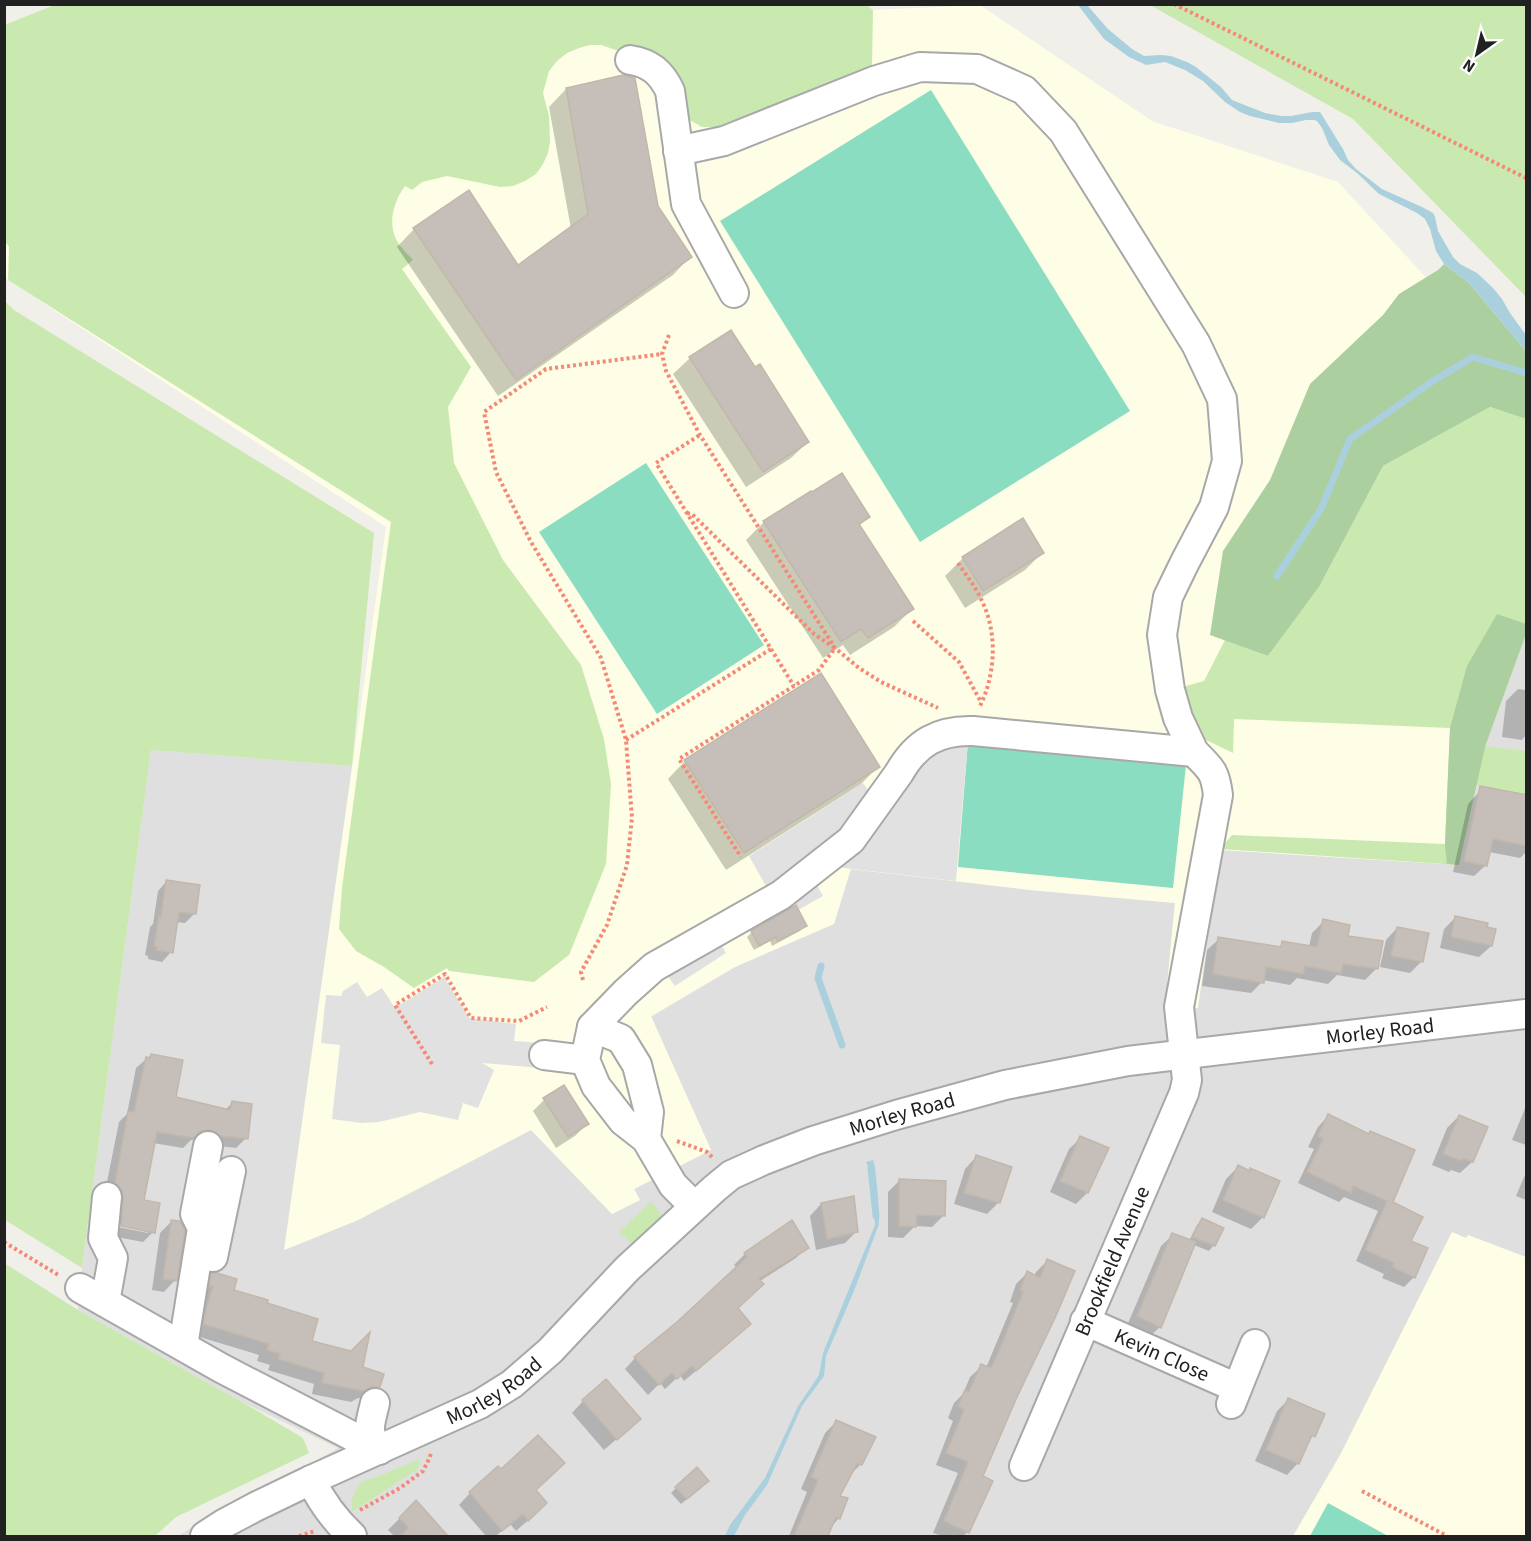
<svg xmlns="http://www.w3.org/2000/svg" width="1531" height="1541" font-family="'Source Sans 3',sans-serif">
<style>
.residential{fill:#dfdfdf}
.education{fill:#fdfee5}
.grass{fill:#cae9b1}
.forest{fill:#abcf9f}
.pitch{fill:#8addc0}
.parking{fill:#e1e1e1}
.water{fill:#abd0dd}
.shadow{fill:#0003;fill-rule:evenodd}
.lines{fill:none;stroke-linecap:round;stroke-linejoin:round}
.stream{stroke:#abd0dd;stroke-width:7}
.building{fill:#c6beb8;stroke:#c3b7ab;stroke-width:1.5}
.minor-casing{stroke:#a8a8a8;stroke-width:32}
.path{stroke:#f58876;stroke-width:4;stroke-dasharray:3 3;stroke-linecap:butt}
.minor{stroke:#fff;stroke-width:28}
.labels{text-anchor:middle;dominant-baseline:central;stroke-width:4.5;stroke-linejoin:round;paint-order:stroke}
.street-label{font-size:21px;fill:#212121;stroke:#fff}
</style>
<rect width="100%" height="100%" fill="#f1efe9"/>
<path class="residential" d="M1526,634V1536H178L213,1514L283,1480L338,1448L242,1402L78,1310L82,1268L151,750L352,766L285,1250L358,1220L531,1130L612,1214L640,1200L634,1189L711,1150L651,1017L735,967L851,869L1030,890L1175,903L1165,1006L1220,849L1485,747Z"/>
<g class="education">
<path d="M57,4H865L873,10L980,5L1152,121L1338,182L1421,272L1514,380L1526,384V634L1485,747L1459,865L1220,850L1198,1008L1165,1006L1175,903L1030,890L851,869L834,924L735,967L651,1016L711,1150L634,1189L640,1200L612,1214L531,1130L358,1220L284,1250L386,527L8,280L4,275V25Z"/>
<path d="M1452,1232L1466,1238L1468,1235L1526,1257V1536H1293L1340,1455Z"/>
</g>
<g class="grass">
<path d="M57,4H865L873,10L872,66L718,127H702L688,119L622,52L601,45H590L579,48L567,53L557,61L549,71L543,93L549,116L550,141L548,153L543,164L536,174L525,181L513,186L500,187L447,176L422,182L412,190L405,186C394,201 387,223 397,241C401,248 408,254 413,260L402,269L471,367L448,407L454,463L503,560L581,665L604,739L611,784L606,864L569,955L534,982L449,971L447,968L414,988L384,967L356,951L339,929L342,888L391,522L8,280L9,247L4,240V25Z"/>
<path d="M1150,5H1526V297L1353,119Z"/>
<path d="M4,300L14,310L374,533L352,766L151,750L82,1268L5,1220Z"/>
<path d="M1490,407L1526,419V634L1485,746L1526,751V800L1495,798L1497,789L1476,785L1459,865L1220,849L1232,835L1445,844L1450,728L1234,719L1233,753L1202,738L1179,688L1204,681L1225,640L1268,656L1319,587L1383,466Z"/>
<path d="M651,1201L662,1216L632,1244L619,1232Z"/>
<path d="M4,1263L78,1310L242,1402L303,1438L309,1453L176,1517L155,1536H5Z"/>
<path d="M420,1459L418,1469L352,1512V1499L357,1488L363,1481L374,1478Z"/>
</g>
<g class="forest">
<path d="M1444,264L1469,283L1526,351V367L1525,368H1526V419L1490,407L1383,466L1319,587L1268,656L1210,635L1223,551L1270,480L1310,384L1383,315L1399,294L1438,270Z"/>
<path d="M1497,614L1526,624V634L1485,747L1459,865L1447,864L1445,845L1450,728L1467,666Z"/>
</g>
<g class="pitch">
<path d="M931,90L1130,411L920,542L720,221Z"/>
<path d="M646,463L764,645L657,714L539,532Z"/>
<path d="M968,741L1186,765L1173,888L958,867Z"/>
<path d="M1328,1503L1388,1536H1310Z"/>
</g>
<g class="parking">
<path d="M968,741L956,881L836,867L813,878L823,896L798,910L795,904L721,944L726,953L675,986L665,972L649,960L766,886L749,856L863,783L872,796L921,753Z"/>
<path d="M444,977L469,1018L516,1024L514,1041L540,1043L554,1069L482,1063L494,1070L478,1108L463,1103L458,1120L420,1112L379,1122L361,1123L332,1119L340,1045L321,1043L326,995L341,996L343,991L357,982L367,997L382,988L395,1008Z"/>
</g>
<g class="water">
<path d="M1078,5H1087L1108,29L1132,49L1144,56L1161,55L1171,56L1187,62L1196,67L1221,87L1232,100L1237,102L1265,113L1281,116H1291L1312,112H1320L1343,149L1348,160L1356,169L1382,189L1422,207L1433,213L1435,217L1438,231L1453,257L1460,264L1477,273L1493,288L1502,299L1510,313L1526,335V351L1469,283L1444,264L1436,251L1430,229L1425,219L1417,213L1379,194L1357,173L1340,160L1329,145L1322,128L1317,121L1314,120H1306L1292,123H1279L1250,116L1240,112L1225,102L1203,81L1185,70L1165,62L1146,65L1129,57L1104,39Z"/>
<path d="M873,1160L875,1167L878,1197L879,1224L854,1291L826,1356L824,1376L802,1406L767,1485L745,1515L734,1536H725L730,1525L765,1478L798,1406L819,1375L823,1353L875,1225L873,1182L871,1172L866,1162Z"/>
</g>
<g class="shadow">
<path d="M566,89L656,207L690,257L673,275L498,396L397,247L414,229L518,267L571,229L549,107Z"/>
<path d="M730,332L808,442L791,458L746,487L673,374L690,358Z"/>
<path d="M868,517L859,526L912,609L894,627L850,655L843,645L823,658L746,540L764,522Z"/>
<path d="M1022,520L1042,553L1025,570L965,608L945,576L963,558Z"/>
<path d="M1518,689L1526,690V735L1522,740L1502,737L1506,701Z"/>
<path d="M685,761L878,767L861,784L726,870L668,779Z"/>
<path d="M1479,792L1526,802V852L1520,858L1489,852L1486,865L1474,876L1453,872L1468,804Z"/>
<path d="M167,881L194,914L185,923L176,922L171,952L162,962L148,959V956L145,955L150,927L153,924L158,891Z"/>
<path d="M1456,917L1491,946L1479,957L1440,948L1444,929Z"/>
<path d="M1324,921L1346,937L1377,968L1365,980L1337,975L1328,984L1297,978L1290,985L1263,980L1262,982L1251,993L1202,986L1207,950L1219,939L1278,948L1283,943L1309,947L1312,933Z"/>
<path d="M805,925L800,931L772,946L770,941L754,950L747,937L752,932Z"/>
<path d="M1397,928L1421,962L1410,973L1380,967L1386,940Z"/>
<path d="M151,1055L174,1098L225,1110L232,1103L246,1138L236,1148L210,1145L200,1139L191,1140L183,1148L153,1143L142,1201L153,1232L143,1242L111,1236L106,1187L119,1122L127,1114L136,1068ZM114,1223L148,1230V1233L113,1226Z"/>
<path d="M544,1100L587,1124L575,1136L556,1148L533,1111Z"/>
<path d="M1526,1106V1145L1512,1140Z"/>
<path d="M1328,1116L1391,1203L1409,1242L1414,1277L1404,1287L1382,1278L1384,1274L1356,1261L1378,1211L1344,1197L1339,1202L1298,1183L1314,1149L1308,1147L1318,1127Z"/>
<path d="M1459,1116L1472,1162L1460,1173L1451,1170L1449,1172L1432,1165L1447,1128Z"/>
<path d="M1081,1138L1087,1193L1076,1204L1050,1192L1069,1149Z"/>
<path d="M976,1157L999,1202L987,1214L954,1204L965,1169Z"/>
<path d="M1238,1167L1248,1172L1251,1170L1263,1217L1251,1229L1212,1212L1226,1179Z"/>
<path d="M1526,1175V1200L1516,1196L1524,1177Z"/>
<path d="M899,1181L943,1216L932,1227L915,1226L903,1238L888,1237V1192Z"/>
<path d="M821,1204L857,1231L845,1243L816,1250L810,1216Z"/>
<path d="M1202,1220L1214,1245L1209,1251L1194,1245L1160,1327L1148,1338L1126,1328L1161,1246L1173,1235L1189,1241L1197,1225Z"/>
<path d="M172,1221L175,1280L164,1292L152,1290L160,1233Z"/>
<path d="M807,1247L796,1258L760,1281L736,1309L738,1335L684,1381L680,1375L665,1389L660,1383L648,1395L625,1369L635,1358L678,1323L737,1268L734,1265L745,1254Z"/>
<path d="M1047,1261L1015,1397L981,1477L968,1532L963,1536H942L933,1533L958,1473L936,1465L953,1421L948,1418L954,1403L963,1394L970,1377L982,1366L986,1368L1013,1303L1010,1302L1016,1284L1027,1273L1034,1277L1036,1272Z"/>
<path d="M212,1275L232,1291L265,1304L310,1342L361,1368L378,1387L367,1398H358L351,1402L312,1394L314,1384L268,1370L270,1365L257,1361L259,1355L193,1335L201,1286Z"/>
<path d="M1289,1399L1313,1436L1308,1441L1298,1463L1287,1475L1255,1461L1277,1411Z"/>
<path d="M583,1401L627,1430L604,1450L572,1413Z"/>
<path d="M836,1422L861,1464L849,1476L838,1496L839,1518L823,1536H789L807,1492L801,1489L825,1433Z"/>
<path d="M501,1471L534,1490V1515L516,1531L510,1524L496,1536H486L459,1505L470,1493Z"/>
<path d="M702,1487L681,1504L671,1493L676,1488Z"/>
<path d="M416,1502L446,1536H394L388,1530Z"/>
</g>
<g class="lines">
<g class="stream">
<path d="M1277,576L1321,509L1350,439L1433,381L1473,357L1526,373"/>
<path d="M821,966L818,978L842,1045"/>
<path d="M871,1168L876,1216"/>
</g>
</g>
<g class="building">
<path d="M623,75L635,78L658,206L692,257L516,380L413,228L469,190L518,265L588,214L566,88Z"/>
<path d="M731,330L755,367L760,364L809,442L763,472L689,357Z"/>
<path d="M842,473L870,517L859,524L914,609L868,638L861,629L841,642L763,521L811,491L812,492Z"/>
<path d="M1023,518L1044,553L983,591L962,557Z"/>
<path d="M821,673L880,767L744,853L684,760Z"/>
<path d="M1480,786L1527,795V846L1493,839L1487,866L1464,861Z"/>
<path d="M166,880L200,885L196,914L179,912L173,953L156,950L157,947L154,946L159,916L161,917Z"/>
<path d="M796,905L807,926L778,941L776,937L759,946L751,931Z"/>
<path d="M1455,916L1488,923L1487,927L1496,929L1492,946L1451,937Z"/>
<path d="M1323,919L1350,925L1348,936L1383,941L1378,969L1343,964L1341,973L1305,966L1303,974L1266,967L1264,983L1213,974L1218,937L1281,947L1282,941L1317,947Z"/>
<path d="M1397,927L1429,933L1423,962L1391,956Z"/>
<path d="M151,1054L183,1060L176,1097L230,1110L232,1101L252,1104L248,1139L220,1136L211,1130L202,1131L196,1135L194,1138L157,1132L144,1200L160,1203L155,1233L121,1226L123,1198L122,1190L115,1183L128,1111L134,1112L146,1057L150,1058Z"/>
<path d="M564,1085L589,1124L568,1137L543,1098Z"/>
<path d="M1328,1114L1369,1134L1370,1131L1415,1150L1393,1202L1423,1217L1411,1241L1428,1248L1415,1278L1392,1267L1394,1263L1365,1250L1387,1201L1353,1186L1351,1193L1307,1172L1323,1139L1318,1136Z"/>
<path d="M1459,1115L1488,1127L1473,1162L1462,1158V1161L1443,1154Z"/>
<path d="M1080,1136L1109,1148L1088,1193L1060,1181Z"/>
<path d="M976,1155L1012,1167L1000,1203L964,1193Z"/>
<path d="M1238,1165L1250,1171V1168L1280,1181L1264,1218L1223,1200Z"/>
<path d="M899,1179L946,1181L945,1216L917,1215L916,1227L899,1226Z"/>
<path d="M854,1196L858,1232L827,1239L821,1203Z"/>
<path d="M1202,1218L1224,1228L1215,1246L1192,1237Z"/>
<path d="M171,1220L180,1221L185,1231L177,1281L163,1279Z"/>
<path d="M792,1220L809,1248L759,1279L764,1284L738,1308L751,1324L696,1371L692,1366L677,1379L672,1373L659,1385L634,1357L677,1322L747,1257L744,1253Z"/>
<path d="M1172,1233L1196,1242L1161,1328L1137,1316Z"/>
<path d="M1047,1259L1075,1271L1055,1318L1017,1397L983,1476L993,1481L969,1533L944,1521L968,1462L946,1453L964,1410L958,1406L965,1390L969,1392L981,1364L991,1368L1001,1346L1023,1292L1020,1290L1027,1271L1040,1278Z"/>
<path d="M211,1273H217L237,1279L234,1290L268,1300L267,1303L318,1319L312,1341L351,1351L370,1332L363,1367L384,1374L380,1387H371L363,1391L322,1383L324,1373L278,1359L280,1354L267,1350L269,1344L203,1324L206,1309L213,1286H209Z"/>
<path d="M606,1379L641,1419L617,1440L582,1400Z"/>
<path d="M1288,1398L1325,1414L1315,1437L1312,1435L1299,1464L1266,1450Z"/>
<path d="M836,1420L876,1437L862,1465L857,1464L840,1496L848,1498L840,1519L836,1517L828,1536H794L818,1480L811,1477Z"/>
<path d="M538,1435L565,1463L536,1490L547,1503L528,1521L523,1514L502,1531L469,1492L498,1466L501,1469Z"/>
<path d="M697,1467L709,1481L687,1499L675,1487Z"/>
<path d="M416,1500L448,1536H401L408,1527L399,1518Z"/>
</g>
<g class="lines">
<defs>
<g id="minor">
<path d="M630,60C650,63 661,72 670,91L686,204L734,293"/>
<path d="M678,151L724,141L874,81L920,67L977,69L1024,90L1063,131L1196,344L1222,399L1227,461L1214,507L1185,562L1168,597L1162,635L1170,690L1178,718L1194,752"/>
<path d="M592,1027L626,992L654,967L781,895L851,840L899,773C916,743 938,730 973,731L1194,752C1211,769 1215,771 1218,795L1179,1007L1187,1080L1184,1093L1024,1466"/>
<path d="M544,1055L585,1060"/>
<path d="M646,1139L649,1112L637,1065L621,1039L592,1027L585,1060L596,1086L623,1121L646,1139L673,1185L694,1206"/>
<path d="M213,1257L231,1171"/>
<path d="M80,1288L221,1368L379,1450"/>
<path d="M105,1302L113,1258L103,1238L107,1197"/>
<path id="s1" d="M1085,1321L1237,1388"/>
<path d="M183,1346L202,1228L195,1214L208,1146"/>
<path d="M375,1403C370,1425 365,1431 379,1450"/>
<path d="M1231,1404L1255,1344"/>
<path d="M311,1480C321,1501 335,1520 352,1536"/>
<path id="s2" d="M205,1536L225,1523L255,1507L311,1480L480,1404L512,1384L550,1351L627,1269L714,1189L731,1175L764,1160L813,1141L896,1115L1005,1085L1128,1061L1526,1014"/>
</g>
</defs>
<use href="#minor" class="minor-casing"/>
<g class="path">
<path d="M1174,4L1526,178"/>
<path d="M669,335L662,354L666,371L700,435L835,648L859,668L881,682L938,708"/>
<path d="M687,513L692,514L814,634L835,648L819,670L679,759L741,857"/>
<path d="M958,563C966,575 975,586 981,599C998,632 996,675 979,708"/>
<path d="M913,621L959,662L981,702"/>
<path d="M771,649L794,686"/>
<path d="M626,740L771,649L656,463L700,435"/>
<path d="M583,980L581,972L607,925L627,865L632,818L626,740L601,658L531,542L496,472L484,412L546,369L662,354"/>
<path d="M432,1064L395,1005L445,974L471,1018L519,1021L547,1007"/>
<path d="M677,1141L707,1152L713,1158"/>
<path d="M4,1242L60,1276"/>
<path d="M1362,1491L1447,1536"/>
<path d="M360,1510L400,1488L423,1471L430,1457L431,1452"/>
<path d="M299,1536L315,1531"/>
</g>
<use href="#minor" class="minor"/>
</g>
<g class="labels">
<g class="street-label">
<text stroke="none"><textPath href="#s2" startOffset="1314">Morley Road</textPath></text>
<text stroke="none"><textPath href="#s2" startOffset="828">Morley Road</textPath></text>
<text transform="translate(1112 1261) rotate(-67)">Brookfield Avenue</text>
<text stroke="none"><textPath href="#s1" startOffset="84">Kevin Close</textPath></text>
<text stroke="none"><textPath href="#s2" startOffset="324">Morley Road</textPath></text>
</g>
</g>
<rect width="1531" height="1541" fill="none" stroke="#212121" stroke-width="12"/>
<g transform="translate(1477 54) rotate(214)" stroke="#ffffff" stroke-width="4.5" paint-order="stroke">
<path d="M0-4.5L10 22L0 15L-10 22Z" fill="#212121"/>
<text y="-9" font-size="16" font-weight="bold" text-anchor="middle" fill="#212121">N</text>
</g>
</svg>
